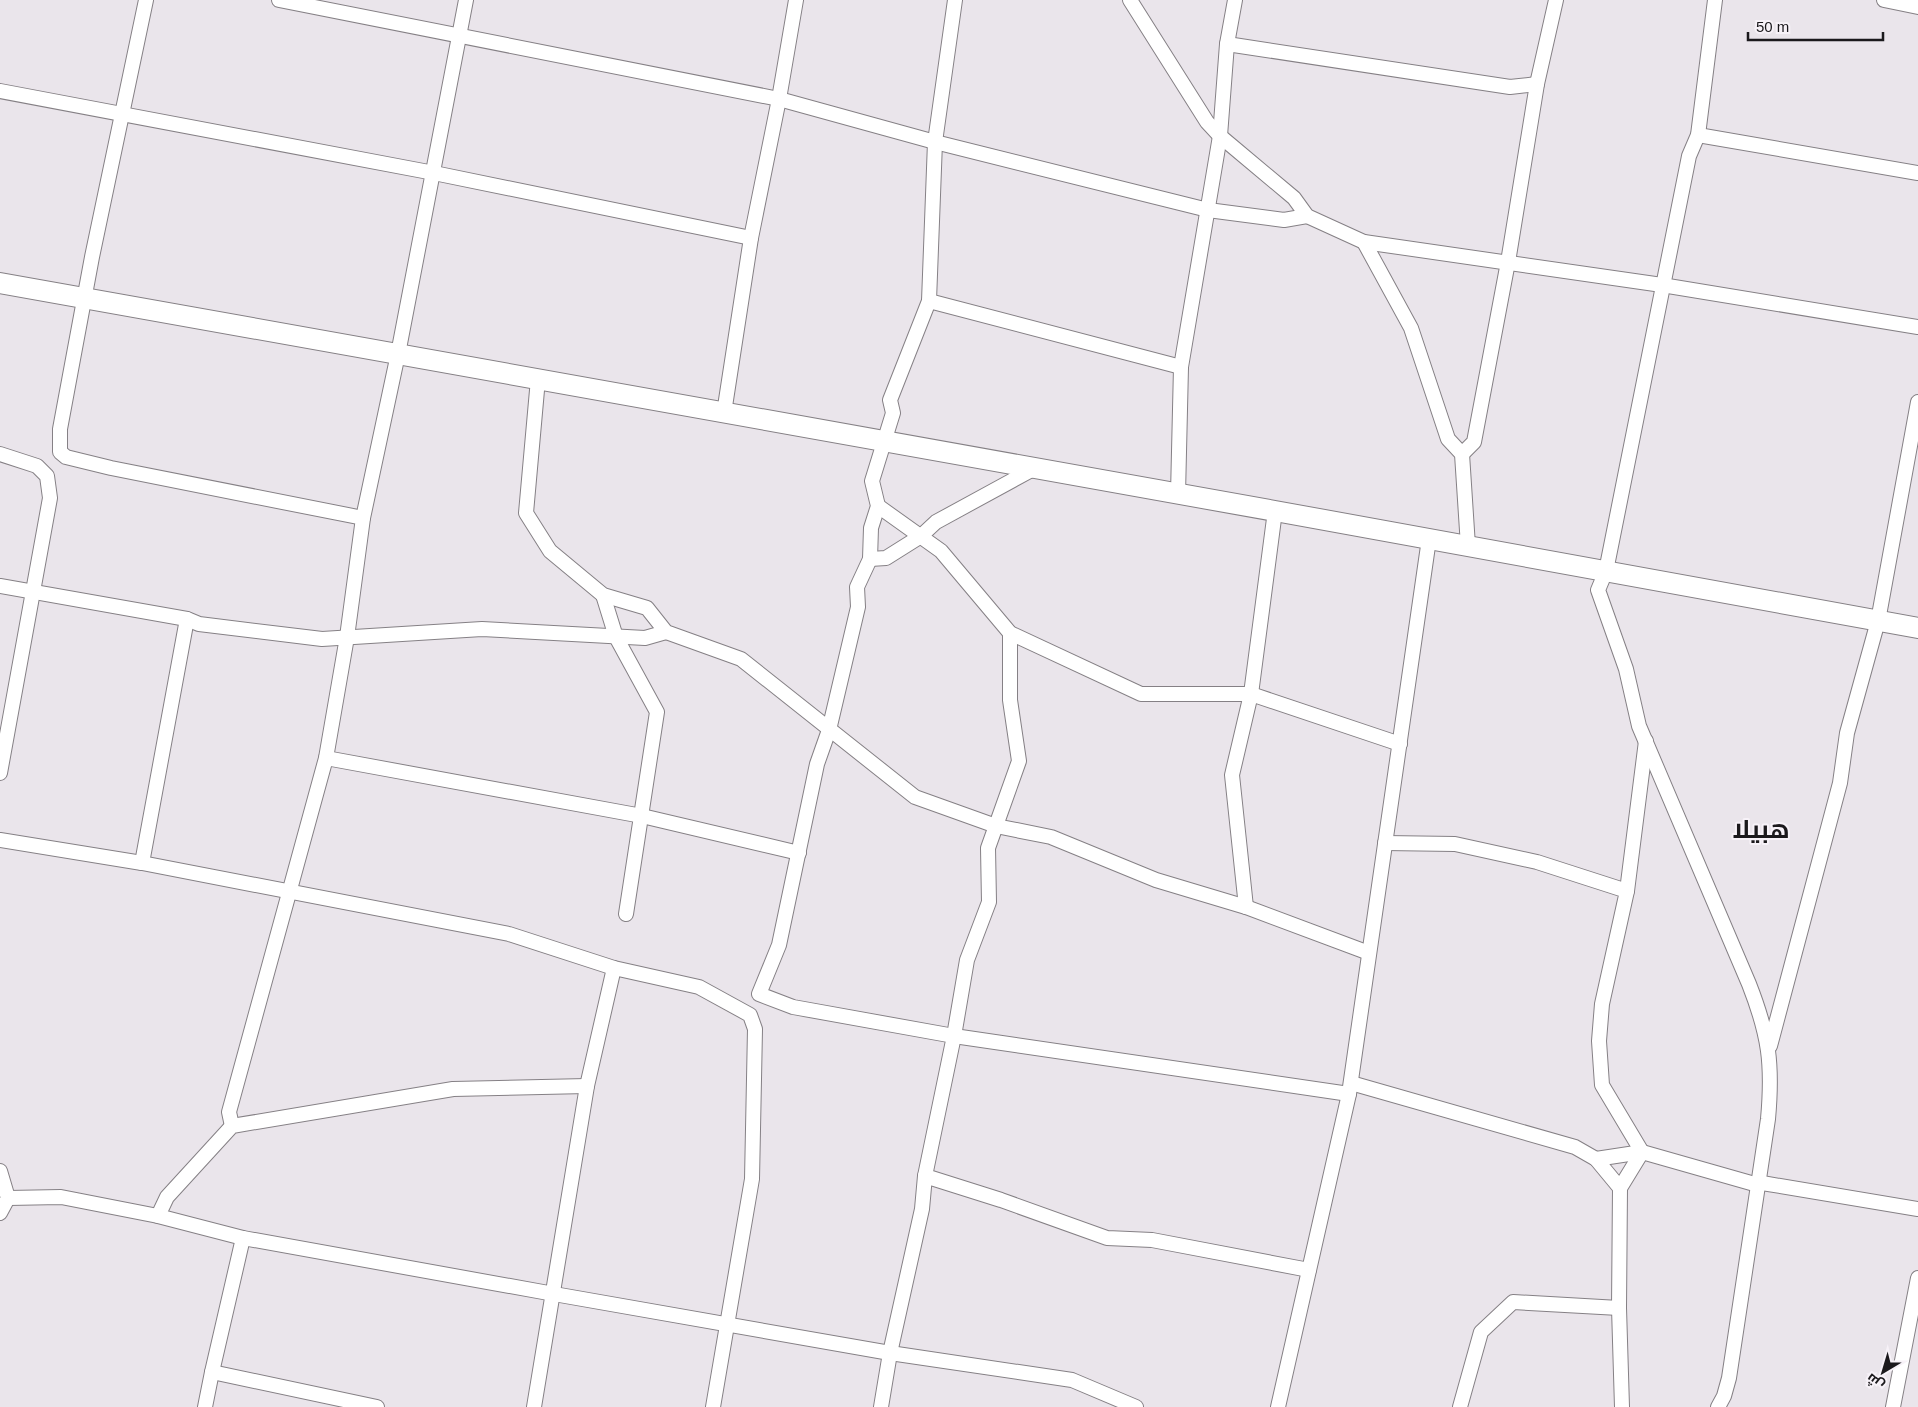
<svg xmlns="http://www.w3.org/2000/svg" width="1918" height="1407" font-family="Helvetica,Cairo,sans-serif">
<style>
.lines{fill:none;stroke-linecap:round;stroke-linejoin:round}
.minor-casing{stroke:#858085;stroke-width:16}
.secondary-casing{stroke:#858085;stroke-width:22}
.minor{stroke:#fff;stroke-width:14}
.secondary{stroke:#fff;stroke-width:20}
.labels{text-anchor:middle;dominant-baseline:central;stroke-width:4;stroke-linejoin:round;paint-order:stroke}
.town-label{font-size:25px;font-weight:bold;fill:#1b191c;stroke:#f7f2f8}
</style>
<rect width="100%" height="100%" fill="#eae5eb"/>
<g class="lines">
<defs>
<g id="minor">
<path d="M146,0L92,257L60,429V452L66,457L111,468L363,518"/>
<path d="M279,0L779,99L935,142L1208,210L1284,220L1307,216"/>
<path d="M955,0L935,142L929,301L890,400L893,413L872,481L878,506L871,528L870,559L857,587L858,607L829,730L817,764L779,945L759,994L793,1007L954,1036L1349,1094"/>
<path d="M1130,0L1207,122L1220,136L1294,198L1307,216L1364,242L1662,285L1918,327"/>
<path d="M1715,0L1698,135L1689,156L1606,571L1598,590L1626,669L1639,726L1749,984C1769,1035 1773,1064 1768,1119L1729,1378L1724,1396L1718,1407"/>
<path d="M1884,0L1918,7"/>
<path d="M1227,44L1510,87L1537,84"/>
<path d="M0,91L434,173L751,238"/>
<path d="M1698,135L1918,173"/>
<path d="M1364,242L1411,328L1448,439L1462,454L1468,546"/>
<path d="M929,301L1181,367"/>
<path d="M538,379L526,513L550,551L603,595L647,608L666,632L741,659L915,797L996,826L1051,837L1156,880L1246,907L1369,953"/>
<path d="M724,413L751,238L779,99L796,0"/>
<path d="M0,454L37,466L47,476L50,498L0,773"/>
<path d="M1462,454L1474,442L1508,262L1537,84L1556,0"/>
<path d="M1178,494L1181,367L1220,136L1227,44L1235,0"/>
<path d="M878,506L941,551L1010,633L1141,694H1251L1400,744"/>
<path d="M870,559L886,558L921,536L936,522L1035,468"/>
<path d="M0,586L187,619L199,624L322,639L482,629L645,638L666,632"/>
<path d="M603,595L616,637L657,712L626,914"/>
<path d="M326,758L642,816L799,853"/>
<path d="M0,840L142,863L509,934L614,968L699,987L750,1015L755,1029L752,1179L713,1407"/>
<path d="M1385,843L1455,844L1537,862L1627,891L1602,1004L1599,1041L1602,1085L1642,1152L1620,1188"/>
<path d="M142,863L187,619"/>
<path d="M1627,891L1646,741"/>
<path d="M1246,907L1232,775L1251,694L1275,511"/>
<path d="M1770,1046L1840,783L1847,733L1878,621L1918,402"/>
<path d="M1351,1083L1575,1147L1596,1159L1620,1188L1619,1308L1622,1407"/>
<path d="M232,1126L229,1112L326,758L347,637L363,518L398,354L466,0"/>
<path d="M1596,1159L1642,1152L1758,1185L1762,1183L1918,1209"/>
<path d="M0,1171L8,1198L0,1213"/>
<path d="M925,1176L954,1036L967,960L989,902L988,848L1019,761L1010,700V633"/>
<path d="M8,1198L61,1197L158,1216L243,1238L554,1294L890,1353L1072,1380L1136,1407"/>
<path d="M158,1216L167,1197L232,1126L453,1089L587,1086"/>
<path d="M212,1372L377,1407"/>
<path d="M205,1407L212,1372L243,1238"/>
<path d="M534,1407L587,1086L614,968"/>
<path d="M881,1407L890,1353L922,1209L925,1176L1001,1200L1107,1238L1152,1240L1309,1270"/>
<path d="M1278,1407L1349,1094L1429,539"/>
<path d="M1460,1407L1481,1332L1513,1302L1619,1308"/>
<path d="M1893,1407L1918,1278"/>
</g>
<path id="secondary" d="M0,283L1275,511L1918,628"/>
</defs>
<use href="#minor" class="minor-casing"/>
<use href="#secondary" class="secondary-casing"/>
<use href="#minor" class="minor"/>
<use href="#secondary" class="secondary"/>
</g>
<g class="labels">
<g class="town-label">
<text x="1761" y="829">هبيلا</text>
</g>
</g>
<g transform="translate(1883 1372) rotate(218)" stroke="#f7f2f8" stroke-width="4" paint-order="stroke">
<path d="M0-4L9 19L0 12L-9 19Z" fill="#1b191c"/>
<text y="-8" font-size="14" font-weight="bold" text-anchor="middle" fill="#1b191c">ش</text>
</g>
<path d="M1748 32v8h135v-8" fill="none" stroke="#1b191c" stroke-width="2.5"/>
<text x="1756" y="32" font-size="15" fill="#1b191c" stroke="#f7f2f8" stroke-width="4" paint-order="stroke">50 m</text>
</svg>
